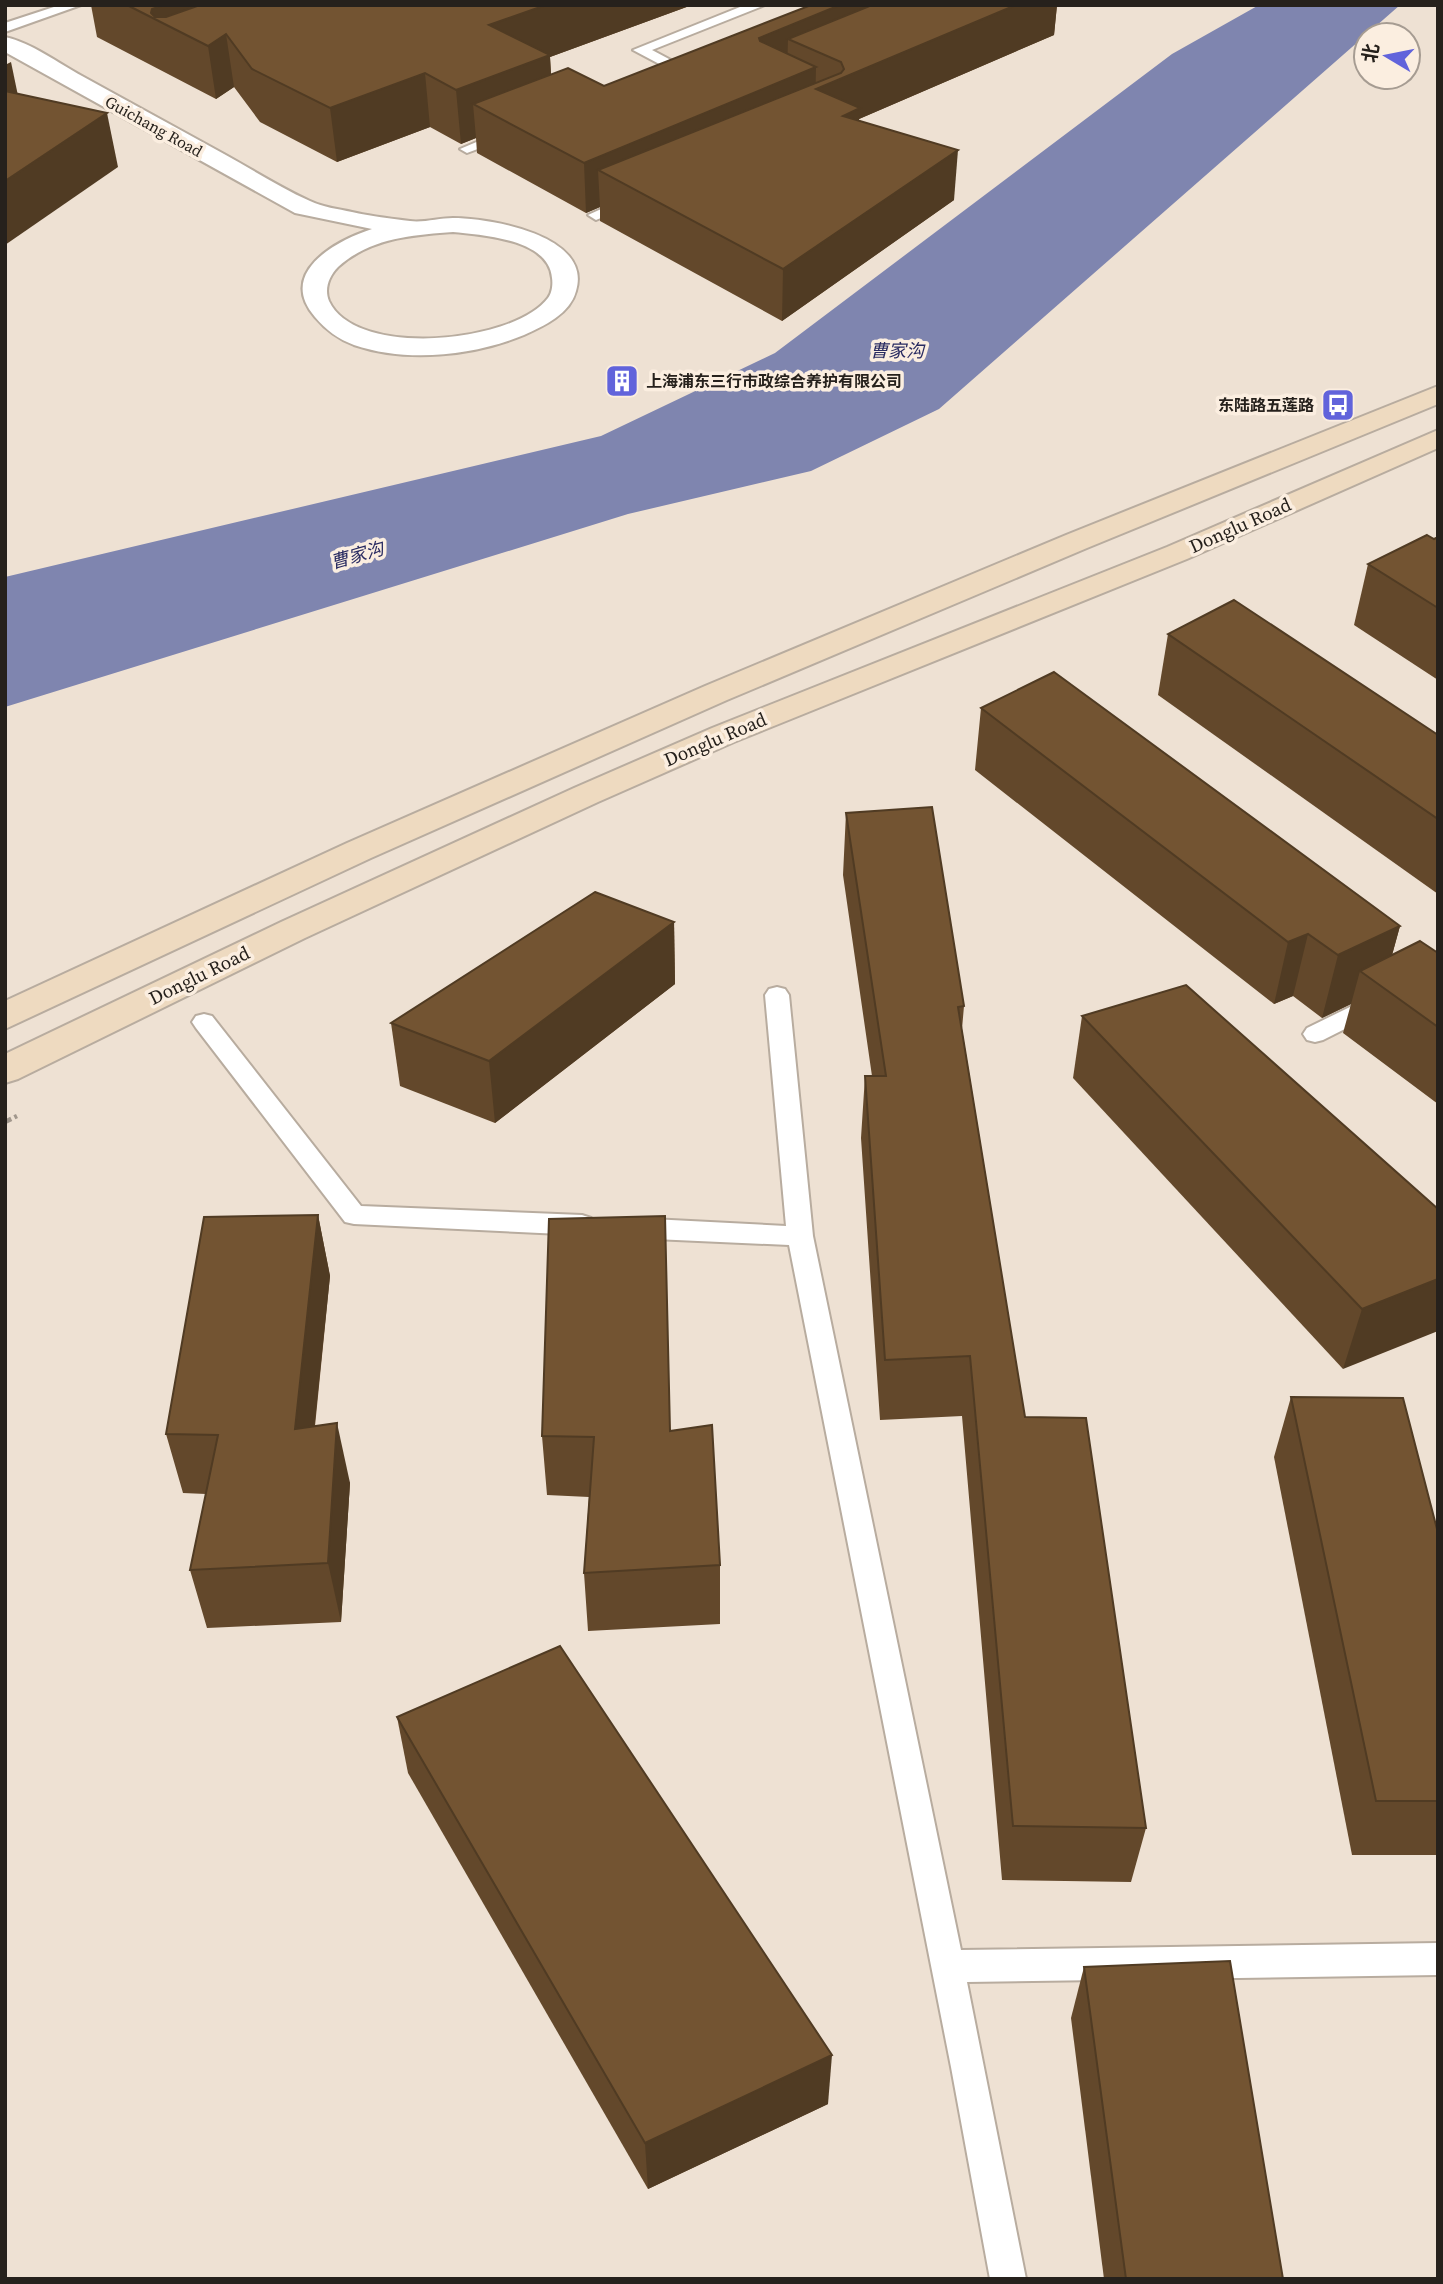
<svg xmlns="http://www.w3.org/2000/svg" width="1443" height="2284" font-family="'Source Serif 4','Noto Sans SC',serif">
<style>
.water{fill:#7f85af}
.lines{fill:none;stroke-linecap:round;stroke-linejoin:round}
.service-casing{stroke:#b8ac9f;stroke-width:4}
.minor-casing{stroke:#b8ac9f;stroke-width:4}
.secondary-casing{stroke:#b8ac9f;stroke-width:4}
.path{stroke:#a1978c;stroke-width:4.5;stroke-dasharray:7 3.5;stroke-linecap:butt}
.service{fill:#fff;fill-rule:evenodd}
.minor{fill:#fff;fill-rule:evenodd}
.secondary{fill:#eedac0;fill-rule:evenodd}
.wall{fill:#63482b}
.shaded-wall{fill:#503b23}
.building{fill:#735432;stroke:#503b23;stroke-width:2}
.labels{text-anchor:middle;dominant-baseline:central;stroke-width:7;stroke-linejoin:round;paint-order:stroke}
.far-street-label{font-size:16px;fill:#26211c;stroke:#fbeee0}
.far-poi-label{font-size:16px;font-weight:bold;fill:#26211c;stroke:#fbeee0;text-anchor:start}
.far-water-label{font-size:18px;font-style:italic;fill:#292b61;stroke:#fbeee0}
.street-label{font-size:19px;fill:#26211c;stroke:#fbeee0}
</style>
<rect width="100%" height="100%" fill="#eee1d3"/>
<path class="water" d="M1259,5H1400L939,409L811,471L628,514L5,707V577L601,436L775,353L1172,54Z"/>
<g class="lines">
<defs>
<g id="service">
<path d="M60,5H81L5,32V23Z"/>
<path d="M745,5H765L652,50L684,67L664,78H654L652,75L665,67L633,50Z"/>
<path d="M507,129L514,133L512,136L467,153L460,149Z"/>
<path d="M632,195L640,200L637,203L596,220L588,215Z"/>
<path d="M1438,964V982L1323,1040L1315,1042L1307,1040L1303,1034L1307,1028Z"/>
<path d="M777,987L785,989L789,995L813,1236L961,1950L1438,1943V1975L967,1982L1026,2279H990L951,2067L789,1245L632,1238L623,1235L619,1228L623,1221L632,1218L786,1226L765,995L769,989Z"/>
<path d="M204,1014L212,1016L361,1206L582,1215L591,1218L595,1225L591,1232L582,1235L354,1224L345,1222L196,1028L192,1022L196,1016Z"/>
</g>
<path id="minor" d="M5,37C32,43 58,63 82,76C129,102 177,128 224,154C253,170 281,188 310,201C322,207 338,209 352,212C369,216 393,219 410,221C423,223 439,218 453,218C489,218 593,235 576,291C570,314 544,326 524,335C473,356 407,363 354,345C338,339 326,330 315,317C277,273 335,241 372,229L295,213L5,52ZM453,232C482,235 549,239 552,278C553,284 552,293 548,298C514,343 356,359 329,301C324,289 329,276 338,267C370,238 412,235 453,232Z"/>
<g id="secondary">
<path d="M1438,386V404L1087,548L727,700L371,858L5,1029V1001L347,843L705,686L1066,535Z"/>
<path d="M1438,430V448L1187,559L734,742L598,802L305,938L18,1079L5,1083V1054L281,922L574,788L712,728L1167,547Z"/>
</g>
</defs>
<use href="#service" class="service-casing"/>
<use href="#minor" class="minor-casing"/>
<use href="#secondary" class="secondary-casing"/>
<path class="path" d="M5,1122L17,1116"/>
<use href="#service" class="service"/>
<use href="#minor" class="minor"/>
<use href="#secondary" class="secondary"/>
</g>
<g class="wall">
<path d="M91,5H692L550,57L551,75L604,86L811,5H1057L1054,35L859,119V120L954,200L782,321L600,221V207L586,213L477,153L476,138L461,144L430,127L337,162L260,122L234,87L216,99L97,37Z"/>
<path d="M1438,537V680L1354,625L1368,564Z"/>
<path d="M1168,634L1438,735V894L1158,695Z"/>
<path d="M981,708L1400,926L1392,955L1438,953V1104L1343,1033L1351,1004L1322,1018L1293,996L1274,1004L975,770Z"/>
<path d="M846,813L964,1006L962,1029L1025,1417L1146,1828L1131,1882L1002,1880L962,1416L880,1420L861,1138L865,1076H872L843,875Z"/>
<path d="M674,922L675,984L495,1123L400,1086L391,1023Z"/>
<path d="M1082,1016L1438,1209L1343,1369L1073,1078Z"/>
<path d="M318,1215L330,1276L315,1426L350,1483L341,1622L207,1628L190,1570L206,1494L183,1493L166,1434Z"/>
<path d="M1291,1397L1438,1533V1855H1352L1274,1457Z"/>
<path d="M670,1431L720,1565V1624L588,1631L584,1573L589,1497L547,1495L542,1436Z"/>
<path d="M397,1717L828,2104L648,2189L408,1773Z"/>
<path d="M1084,1967L1283,2279H1104L1071,2018Z"/>
</g>
<g class="shaded-wall">
<path d="M164,5H317L226,34L234,87L216,99L208,46L152,18L151,13L152,9Z"/>
<path d="M546,5H692L550,57L553,108L473,104L476,138L461,144L456,90L489,25Z"/>
<path d="M840,5H952L788,39L787,74L759,86V38Z"/>
<path d="M1016,5H1057L1054,35L859,119L858,157L816,89Z"/>
<path d="M11,62L22,115L5,126V65Z"/>
<path d="M816,67L815,116L598,170L600,207L586,213L584,163Z"/>
<path d="M425,73L430,127L337,162L330,108Z"/>
<path d="M107,113L118,167L5,245V181Z"/>
<path d="M958,150L954,200L782,321L783,269Z"/>
<path d="M674,922L675,984L495,1123L489,1061Z"/>
<path d="M1400,926L1383,988L1360,971L1351,1004L1322,1018L1338,955Z"/>
<path d="M1308,934L1293,996L1274,1004L1288,942Z"/>
<path d="M318,1215L330,1276L308,1488L295,1429Z"/>
<path d="M1438,1279V1331L1343,1369L1362,1309Z"/>
<path d="M337,1423L350,1483L341,1622L328,1563Z"/>
<path d="M832,2055L828,2104L648,2189L645,2143Z"/>
</g>
<g class="building">
<path d="M127,5H164L152,9L151,13L155,17H166L200,5H546L489,25L550,55L456,90L425,73L330,108L252,69L226,34L208,46Z"/>
<path d="M811,5H840L759,38L760,41L816,67L584,163L473,104L568,68L604,86Z"/>
<path d="M872,5H1016L816,89L860,108L843,116L958,150L783,269L598,170L841,73L844,69L841,62L788,39Z"/>
<path d="M5,91L107,113L5,181Z"/>
<path d="M1427,535L1434,539L1438,537V608L1368,564Z"/>
<path d="M1234,600L1438,735V819L1168,634Z"/>
<path d="M1054,672L1400,926L1338,955L1308,934L1288,942L981,708Z"/>
<path d="M932,807L964,1006L958,1007L1025,1417L1086,1418L1146,1828L1013,1826L970,1356L885,1360L865,1076H886L846,813Z"/>
<path d="M595,892L674,922L489,1061L391,1023Z"/>
<path d="M1420,941L1438,953V1027L1360,971Z"/>
<path d="M1186,985L1438,1209V1279L1362,1309L1082,1016Z"/>
<path d="M318,1215L295,1429L337,1423L328,1563L190,1570L218,1435L166,1434L204,1217Z"/>
<path d="M665,1216L670,1431L712,1425L720,1565L584,1573L594,1437L542,1436L549,1219Z"/>
<path d="M1291,1397L1403,1398L1438,1533V1801H1376Z"/>
<path d="M560,1646L832,2055L645,2143L397,1717Z"/>
<path d="M1230,1961L1283,2279H1126L1084,1967Z"/>
</g>
<defs>
<symbol id="building-square" viewBox="-11 -11 22 22"><rect x="-9" y="-9" width="18" height="18" rx="4" fill="#6163db" stroke="#fbeee0"/><path d="M-4-6H4V6H1V3H-1V6H-4ZM-2.5-4.3h1.7v1.8h-1.7ZM.8-4.3h1.7v1.8H.8ZM-2.5-1h1.7V.8h-1.7ZM.8-1h1.7V.8H.8Z" fill="#fff"/></symbol>
<symbol id="bus-square" viewBox="-11 -11 22 22"><rect x="-9" y="-9" width="18" height="18" rx="4" fill="#6163db" stroke="#fbeee0"/><path d="M-5-6H5V4H4V6H2V4H-2V6H-4V4H-5ZM-3.5-4V0h7V-4ZM-3.5 1.2v1.5H-2V1.2ZM2 1.2v1.5H3.5V1.2Z" fill="#fff"/></symbol>
</defs>
<g fill-rule="evenodd">
<use href="#building-square" x="603" y="362" width="38" height="38"/>
<use href="#bus-square" x="1319" y="386" width="38" height="38"/>
</g>
<g class="labels">
<g class="far-street-label">
<text transform="translate(154 126) rotate(29)">Guichang Road</text>
</g>
<g class="far-poi-label">
<text x="646" y="381">上海浦东三行市政综合养护有限公司</text>
<text x="1314" y="405" text-anchor="end">东陆路五莲路</text>
</g>
<g class="far-water-label">
<text x="897" y="350">曹家沟</text>
<text transform="translate(357 555) rotate(-16)">曹家沟</text>
</g>
<g class="street-label">
<text transform="translate(1240 525) rotate(-24)">Donglu Road</text>
<text transform="translate(715 739) rotate(-23)">Donglu Road</text>
<text transform="translate(199 975) rotate(-26)">Donglu Road</text>
</g>
</g>
<rect width="1443" height="2284" fill="none" stroke="#26211c" stroke-width="14"/>
<g transform="translate(1387 56) rotate(280)"><circle r="33" fill="#fbeee0" stroke="#a69c92" stroke-width="2"/>
<path d="M0-5L12 26L0 18L-12 26Z" fill="#6163db"/>
<text y="-10" font-size="19" font-weight="bold" text-anchor="middle" fill="#26211c">北</text>
</g>
</svg>
